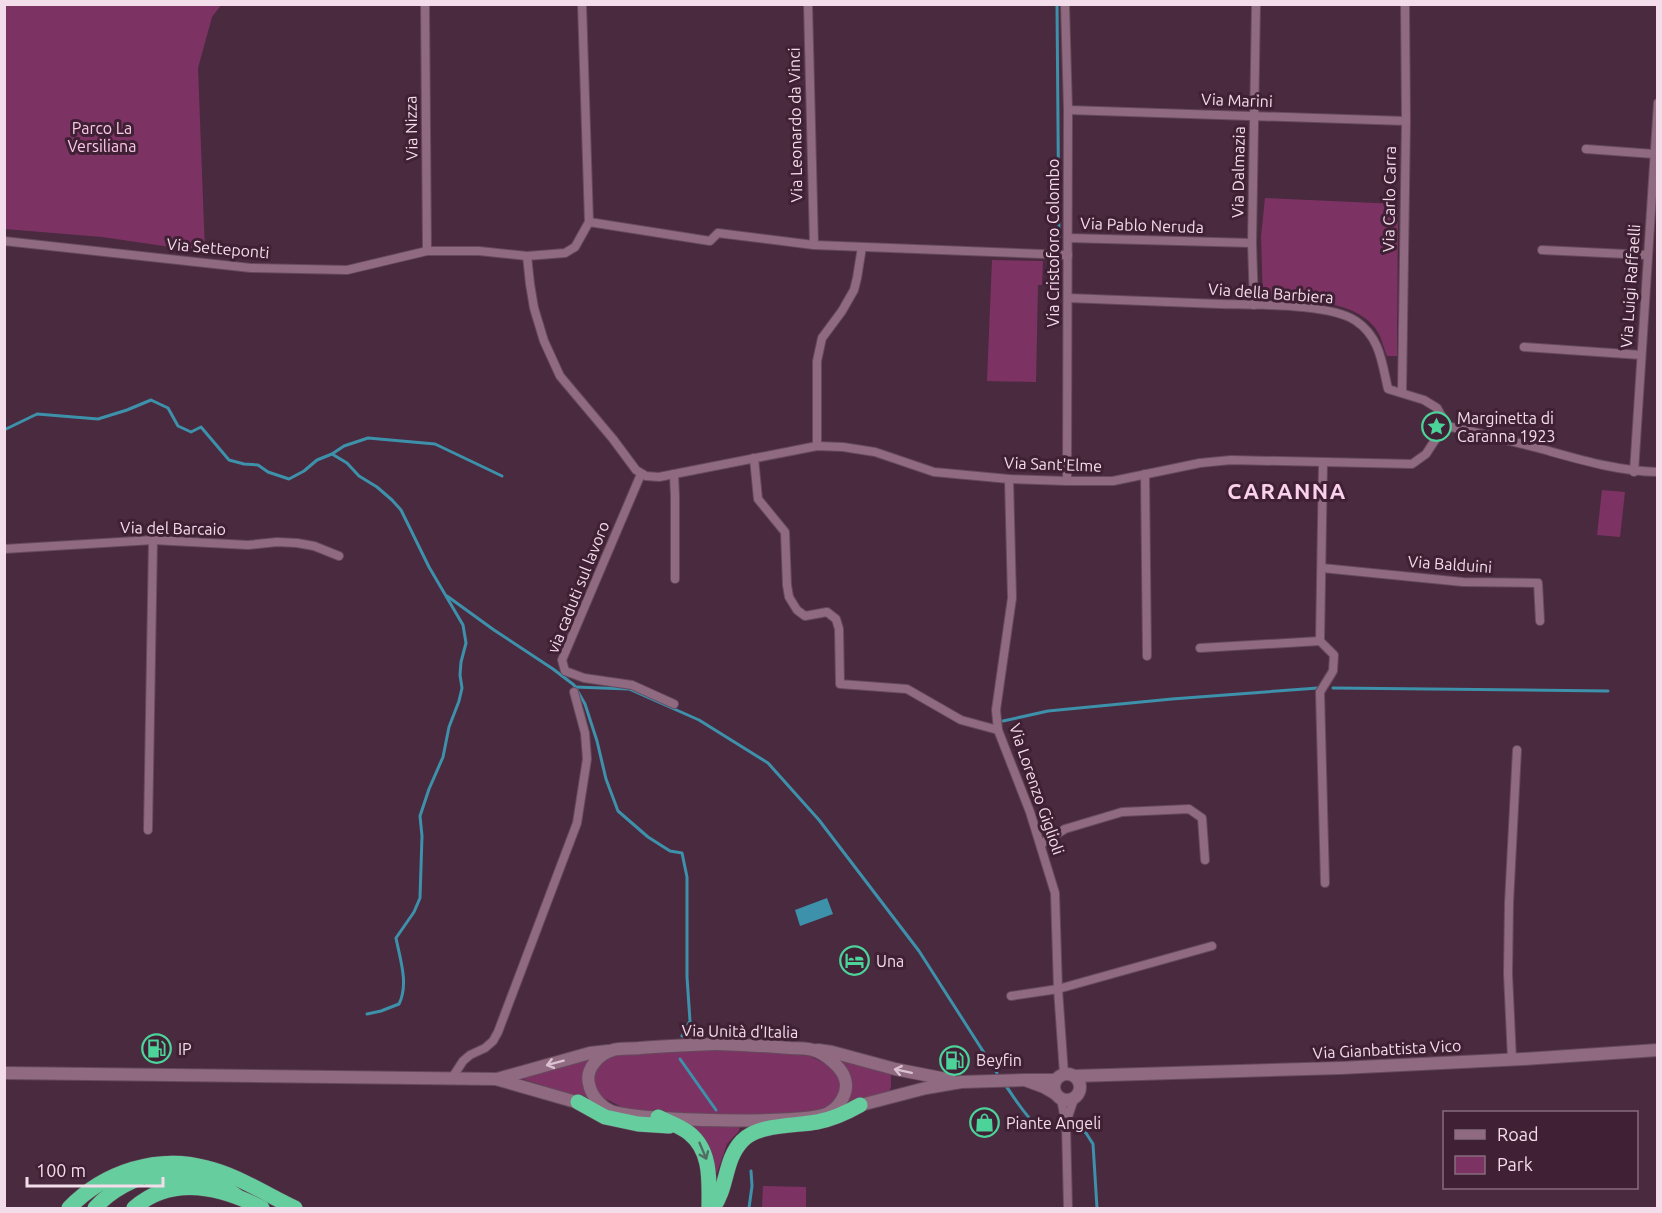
<svg xmlns="http://www.w3.org/2000/svg" width="1662" height="1213" font-family="Ubuntu,sans-serif">
<style>
.green{fill:#7c3364}
.water{fill:#3d91ab}
.lines{fill:none;stroke-linecap:round;stroke-linejoin:round}
.stream{stroke:#3d91ab;stroke-width:3}
.minor-casing{stroke:#664a5c;stroke-width:10}
.secondary-casing{stroke:#664a5c;stroke-width:14}
.motorway-casing{stroke:#664a5c;stroke-width:16}
.minor{stroke:#906a81;stroke-width:8}
.secondary{stroke:#906a81;stroke-width:12}
.motorway{stroke:#66cd9e;stroke-width:15}
.oneway{stroke:#dac0d0}
.oneway2{stroke:#516e64}
.labels{text-anchor:middle;dominant-baseline:central;stroke-width:6;stroke-linejoin:round;paint-order:stroke}
.street-label{font-size:16px;fill:#f3ddea;stroke:#3f2034}
.park-label{font-size:16px;fill:#fcc8e7;stroke:#3f2034}
.poi-label{font-size:16px;fill:#f3ddea;stroke:#3f2034;text-anchor:start}
.district-label{font-size:22px;font-weight:bold;letter-spacing:1.5px;fill:#fbd0ea;stroke:#3f2034}
</style>
<rect width="100%" height="100%" fill="#4a2a3f"/>
<g class="green">
<path d="M4,5H221L212,17L198,68L205,252L102,237L5,229Z"/>
<path d="M1265,198L1398,204L1397,356H1387C1384,349 1382,340 1379,334C1360,298 1297,300 1263,297L1261,237Z"/>
<path d="M992,260L1043,261L1042,285H1038L1036,382L987,381Z"/>
<path d="M1602,490L1625,492L1620,537L1597,535Z"/>
<path d="M707,1049L754,1051L810,1056L835,1069L842,1083L839,1097L825,1110L770,1115L669,1114L626,1109L602,1097L593,1082L596,1066L609,1057L624,1053Z"/>
<path d="M591,1058V1102L520,1078Z"/>
<path d="M834,1059L891,1074V1087L889,1092L835,1111L846,1096Z"/>
<path d="M688,1124L740,1126L739,1131L727,1144L717,1173L714,1174Z"/>
<path d="M763,1186L806,1187V1208H762Z"/>
</g>
<path class="water" d="M827,898L833,914L800,926L795,910Z"/>
<g class="lines">
<g class="stream">
<path d="M1057,4L1059,246"/>
<path d="M4,430L37,414L98,419L127,410L151,400L168,408L178,426L191,432L201,427L229,460L244,464L258,465L268,472L289,479L304,471L317,460L332,454L347,463L359,476L377,487L392,500L401,510L429,567L463,625L466,643L461,662L460,675L462,688L459,701L449,727L443,757L429,789L420,816L422,836L420,898L414,912L396,938C400,959 409,984 399,1004L381,1011L367,1014"/>
<path d="M332,454L344,446L368,438L435,444L502,476"/>
<path d="M447,596L494,630L553,669L574,685L585,704L597,741L606,779L618,811L648,837L670,851L682,853L687,877V977L690,1021L682,1036"/>
<path d="M575,687L629,689L699,720L768,763L819,820L919,951L997,1073"/>
<path d="M1333,688L1608,691"/>
<path d="M1003,721L1048,711L1172,699L1318,688"/>
<path d="M680,1059L716,1110"/>
<path d="M1006,1086C1014,1097 1027,1119 1038,1126C1044,1129 1052,1128 1058,1128"/>
<path d="M1076,1127L1086,1133L1093,1144L1097,1208"/>
<path d="M749,1208L752,1186L751,1171"/>
</g>
<defs>
<g id="minor">
<path d="M425,4L427,251"/>
<path d="M582,4L589,222"/>
<path d="M808,4L814,245"/>
<path d="M1065,4L1068,110L1067,481"/>
<path d="M1068,110L1406,121"/>
<path d="M1586,149L1654,154"/>
<path d="M1068,238L1252,243"/>
<path d="M4,241L251,268L347,270L427,251H479L527,256L565,253L575,247L589,222L710,241L718,233L814,245L1068,255"/>
<path d="M1542,250L1647,255"/>
<path d="M527,256L530,284L534,308L544,341L560,376L613,439L636,470L646,476L659,477L817,446L843,447L875,452L934,472L1009,479L1067,481H1113L1200,463L1231,460L1412,464L1426,454L1439,434L1447,426"/>
<path d="M1068,298C1118,300 1169,302 1220,304C1253,305 1330,303 1356,321C1380,337 1382,363 1388,389L1424,400L1437,408L1447,426C1478,433 1508,440 1538,448C1578,459 1616,471 1658,472"/>
<path d="M1254,305L1252,243L1256,4"/>
<path d="M1524,347L1641,355"/>
<path d="M1402,393L1406,121L1405,4"/>
<path d="M817,446V361L822,338L842,311L854,290L857,278L862,247"/>
<path d="M754,458L758,499L785,532L787,585L789,597L797,610L805,616L827,612L836,619L839,629L840,684L907,689L961,720L998,730"/>
<path d="M1323,463L1320,641L1334,655L1333,671L1320,692L1325,883"/>
<path d="M1634,472L1658,103"/>
<path d="M641,474L562,660L565,671L584,678L632,685L674,704"/>
<path d="M674,474L675,497V579"/>
<path d="M1145,474L1147,656"/>
<path d="M1009,479L1012,598L996,710L998,730L1030,812L1055,893L1058,989L1064,1074"/>
<path d="M4,549L153,540L248,545L277,542L297,543L314,546L339,556"/>
<path d="M1322,568L1463,582L1538,583L1540,621"/>
<path d="M1200,648L1320,641"/>
<path d="M148,830L153,540"/>
<path d="M1041,844L1065,829L1122,812L1189,809L1202,818L1205,860"/>
<path d="M1011,996L1058,989L1212,946"/>
<path d="M1512,1059L1508,974L1509,903L1517,750"/>
<path d="M452,1078L463,1061L470,1055L485,1048L493,1041L498,1032L577,823L587,759L585,733L574,692"/>
<path d="M1061,1099L1066,1124L1068,1208"/>
<path d="M1067,1120L1074,1099"/>
</g>
<g id="secondary">
<path d="M717,1044C742,1045 766,1046 790,1048C797,1048 806,1048 813,1050C824,1053 842,1067 845,1079C849,1092 840,1107 828,1113C805,1125 637,1121 611,1111C600,1106 591,1095 589,1084C585,1069 599,1054 613,1050C621,1048 632,1049 640,1048C666,1046 692,1045 717,1044Z"/>
<path d="M818,1050L832,1052L895,1069L951,1080"/>
<path d="M4,1073L496,1079L590,1106L609,1110"/>
<circle cx="1067" cy="1087" r="13"/>
<path d="M1075,1076L1340,1068L1523,1059L1658,1050"/>
<path d="M497,1079L590,1053L608,1051"/>
<path d="M1056,1080H1025L1044,1087L1056,1094"/>
<path d="M853,1107L926,1088L961,1082L1025,1080"/>
</g>
<g id="motorway">
<path d="M578,1102L605,1117L638,1124L669,1126"/>
<path d="M658,1117C668,1122 680,1126 689,1133C712,1151 709,1182 709,1208"/>
<path d="M151,1180C171,1174 194,1173 213,1181C222,1185 230,1191 238,1197"/>
<path d="M69,1208C104,1172 158,1154 207,1168C237,1175 267,1195 295,1208"/>
<path d="M95,1208C112,1189 135,1178 160,1172"/>
<path d="M134,1208C172,1175 221,1187 262,1208"/>
<path d="M713,1208C728,1187 724,1160 742,1141C757,1124 795,1126 817,1122C833,1119 846,1113 860,1105"/>
</g>
</defs>
<use href="#minor" class="minor-casing"/>
<use href="#secondary" class="secondary-casing"/>
<use href="#motorway" class="motorway-casing"/>
<use href="#minor" class="minor"/>
<use href="#secondary" class="secondary"/>
<use href="#motorway" class="motorway"/>
</g>
<defs><path id="oneway-shaft" d="M-6 0H5M1.5-3L5.5 0L1.5 3" fill="none" stroke-width="1.6" stroke-linecap="round" stroke-linejoin="round" transform="scale(1.5)"/></defs>
<g class="oneway">
<use href="#oneway-shaft" transform="translate(555 1063) rotate(165)"/>
<use href="#oneway-shaft" transform="translate(903 1071) rotate(-168)"/>
</g>
<use class="oneway2" href="#oneway-shaft" transform="translate(703 1151) rotate(67)"/>
<defs>
<symbol id="sight-ring" viewBox="-11 -11 22 22"><circle r="9.5" fill="#3f2034" stroke="#4cd39a" stroke-width="1.5"/><path d="M0-6L1.8-2.2L6-1.7L2.9 1.2L3.7 5.4L0 3.3L-3.7 5.4L-2.9 1.2L-6-1.7L-1.8-2.2Z" fill="#4cd39a"/></symbol>
<symbol id="hotel-ring" viewBox="-11 -11 22 22"><circle r="9.5" fill="#3f2034" stroke="#4cd39a" stroke-width="1.5"/><path d="M-6-4.5h1.5V1H6V5H4.5V3h-9V5H-6ZM-4 0a1.8 1.8 0 1 1 3.6 0ZM.5 0V-2.5h3Q6-2.5 6 0Z" fill="#4cd39a"/></symbol>
<symbol id="fuel-ring" viewBox="-11 -11 22 22"><circle r="9.5" fill="#3f2034" stroke="#4cd39a" stroke-width="1.5"/><path d="M-5.5-6h7V0h2V4h1.3V-2.5L3-4.5l.8-.8L6-3V5H2.5V1h-1V6h-7ZM-4.2-4.7v3.2H.2V-4.7Z" fill="#4cd39a"/></symbol>
<symbol id="shop-ring" viewBox="-11 -11 22 22"><circle r="9.5" fill="#3f2034" stroke="#4cd39a" stroke-width="1.5"/><path d="M-5-2.5h2.3a2.7 3.5 0 0 1 5.4 0H5L5.5 6h-11ZM-1.5-2.5h3a1.5 2.3 0 0 0-3 0Z" fill="#4cd39a"/></symbol>
</defs>
<g fill-rule="evenodd">
<use href="#sight-ring" x="1420" y="410" width="33" height="33"/>
<use href="#hotel-ring" x="838" y="944" width="33" height="33"/>
<use href="#fuel-ring" x="140" y="1032" width="33" height="33"/>
<use href="#fuel-ring" x="938" y="1044" width="33" height="33"/>
<use href="#shop-ring" x="968" y="1106" width="33" height="33"/>
</g>
<g class="labels">
<g class="street-label">
<text transform="translate(1237 100) rotate(2)">Via Marini</text>
<text transform="translate(795 125) rotate(-91)">Via Leonardo da Vinci</text>
<text transform="translate(411 128) rotate(-91)">Via Nizza</text>
<text transform="translate(1238 172) rotate(-89)">Via Dalmazia</text>
<text transform="translate(1389 199) rotate(-89)">Via Carlo Carra</text>
<text transform="translate(1142 225) rotate(2)">Via Pablo Neruda</text>
<text transform="translate(1053 243) rotate(-90)">Via Cristoforo Colombo</text>
<text transform="translate(218 248) rotate(5)">Via Setteponti</text>
<text transform="translate(1630 286) rotate(-86)">Via Luigi Raffaelli</text>
<text transform="translate(1271 293) rotate(4)">Via della Barbiera</text>
<text transform="translate(1053 464) rotate(2)">Via Sant'Elme</text>
<text transform="translate(173 528) rotate(1)">Via del Barcaio</text>
<text transform="translate(1450 564) rotate(4)">Via Balduini</text>
<text transform="translate(578 587) rotate(-68)">via caduti sul lavoro</text>
<text transform="translate(1037 789) rotate(71)">Via Lorenzo Giglioli</text>
<text transform="translate(740 1031) rotate(1)">Via Unità d'Italia</text>
<text transform="translate(1387 1049) rotate(-3)">Via Gianbattista Vico</text>
</g>
<g class="park-label">
<text x="102" y="128">Parco La<tspan x="102" dy="18">Versiliana</tspan></text>
</g>
<g class="poi-label">
<text x="1457" y="418">Marginetta di<tspan x="1457" dy="18">Caranna 1923</tspan></text>
<text x="876" y="961">Una</text>
<text x="178" y="1049">IP</text>
<text x="976" y="1060">Beyfin</text>
<text x="1006" y="1123">Piante Angeli</text>
</g>
<g class="district-label">
<text x="1287" y="490">CARANNA</text>
</g>
</g>
<rect width="1662" height="1213" fill="none" stroke="#f3ddea" stroke-width="12"/>
<rect x="1443" y="1111" width="195" height="78" fill="#3f2034" stroke="#876c7d" stroke-width="1.5"/>
<rect x="1455" y="1130" width="30" height="9" fill="#906a81" stroke="#876c7d" stroke-width="1.5"/>
<text x="1497" y="1141" font-size="18" fill="#f3ddea">Road</text>
<rect x="1455" y="1156" width="30" height="18" fill="#7c3364" stroke="#876c7d" stroke-width="1.5"/>
<text x="1497" y="1171" font-size="18" fill="#f3ddea">Park</text>
<path d="M27 1177v9h136v-9" fill="none" stroke="#f3ddea" stroke-width="3"/>
<text x="36" y="1177" font-size="18" fill="#f3ddea" stroke="#3f2034" stroke-width="4.5" paint-order="stroke">100 m</text>
</svg>
